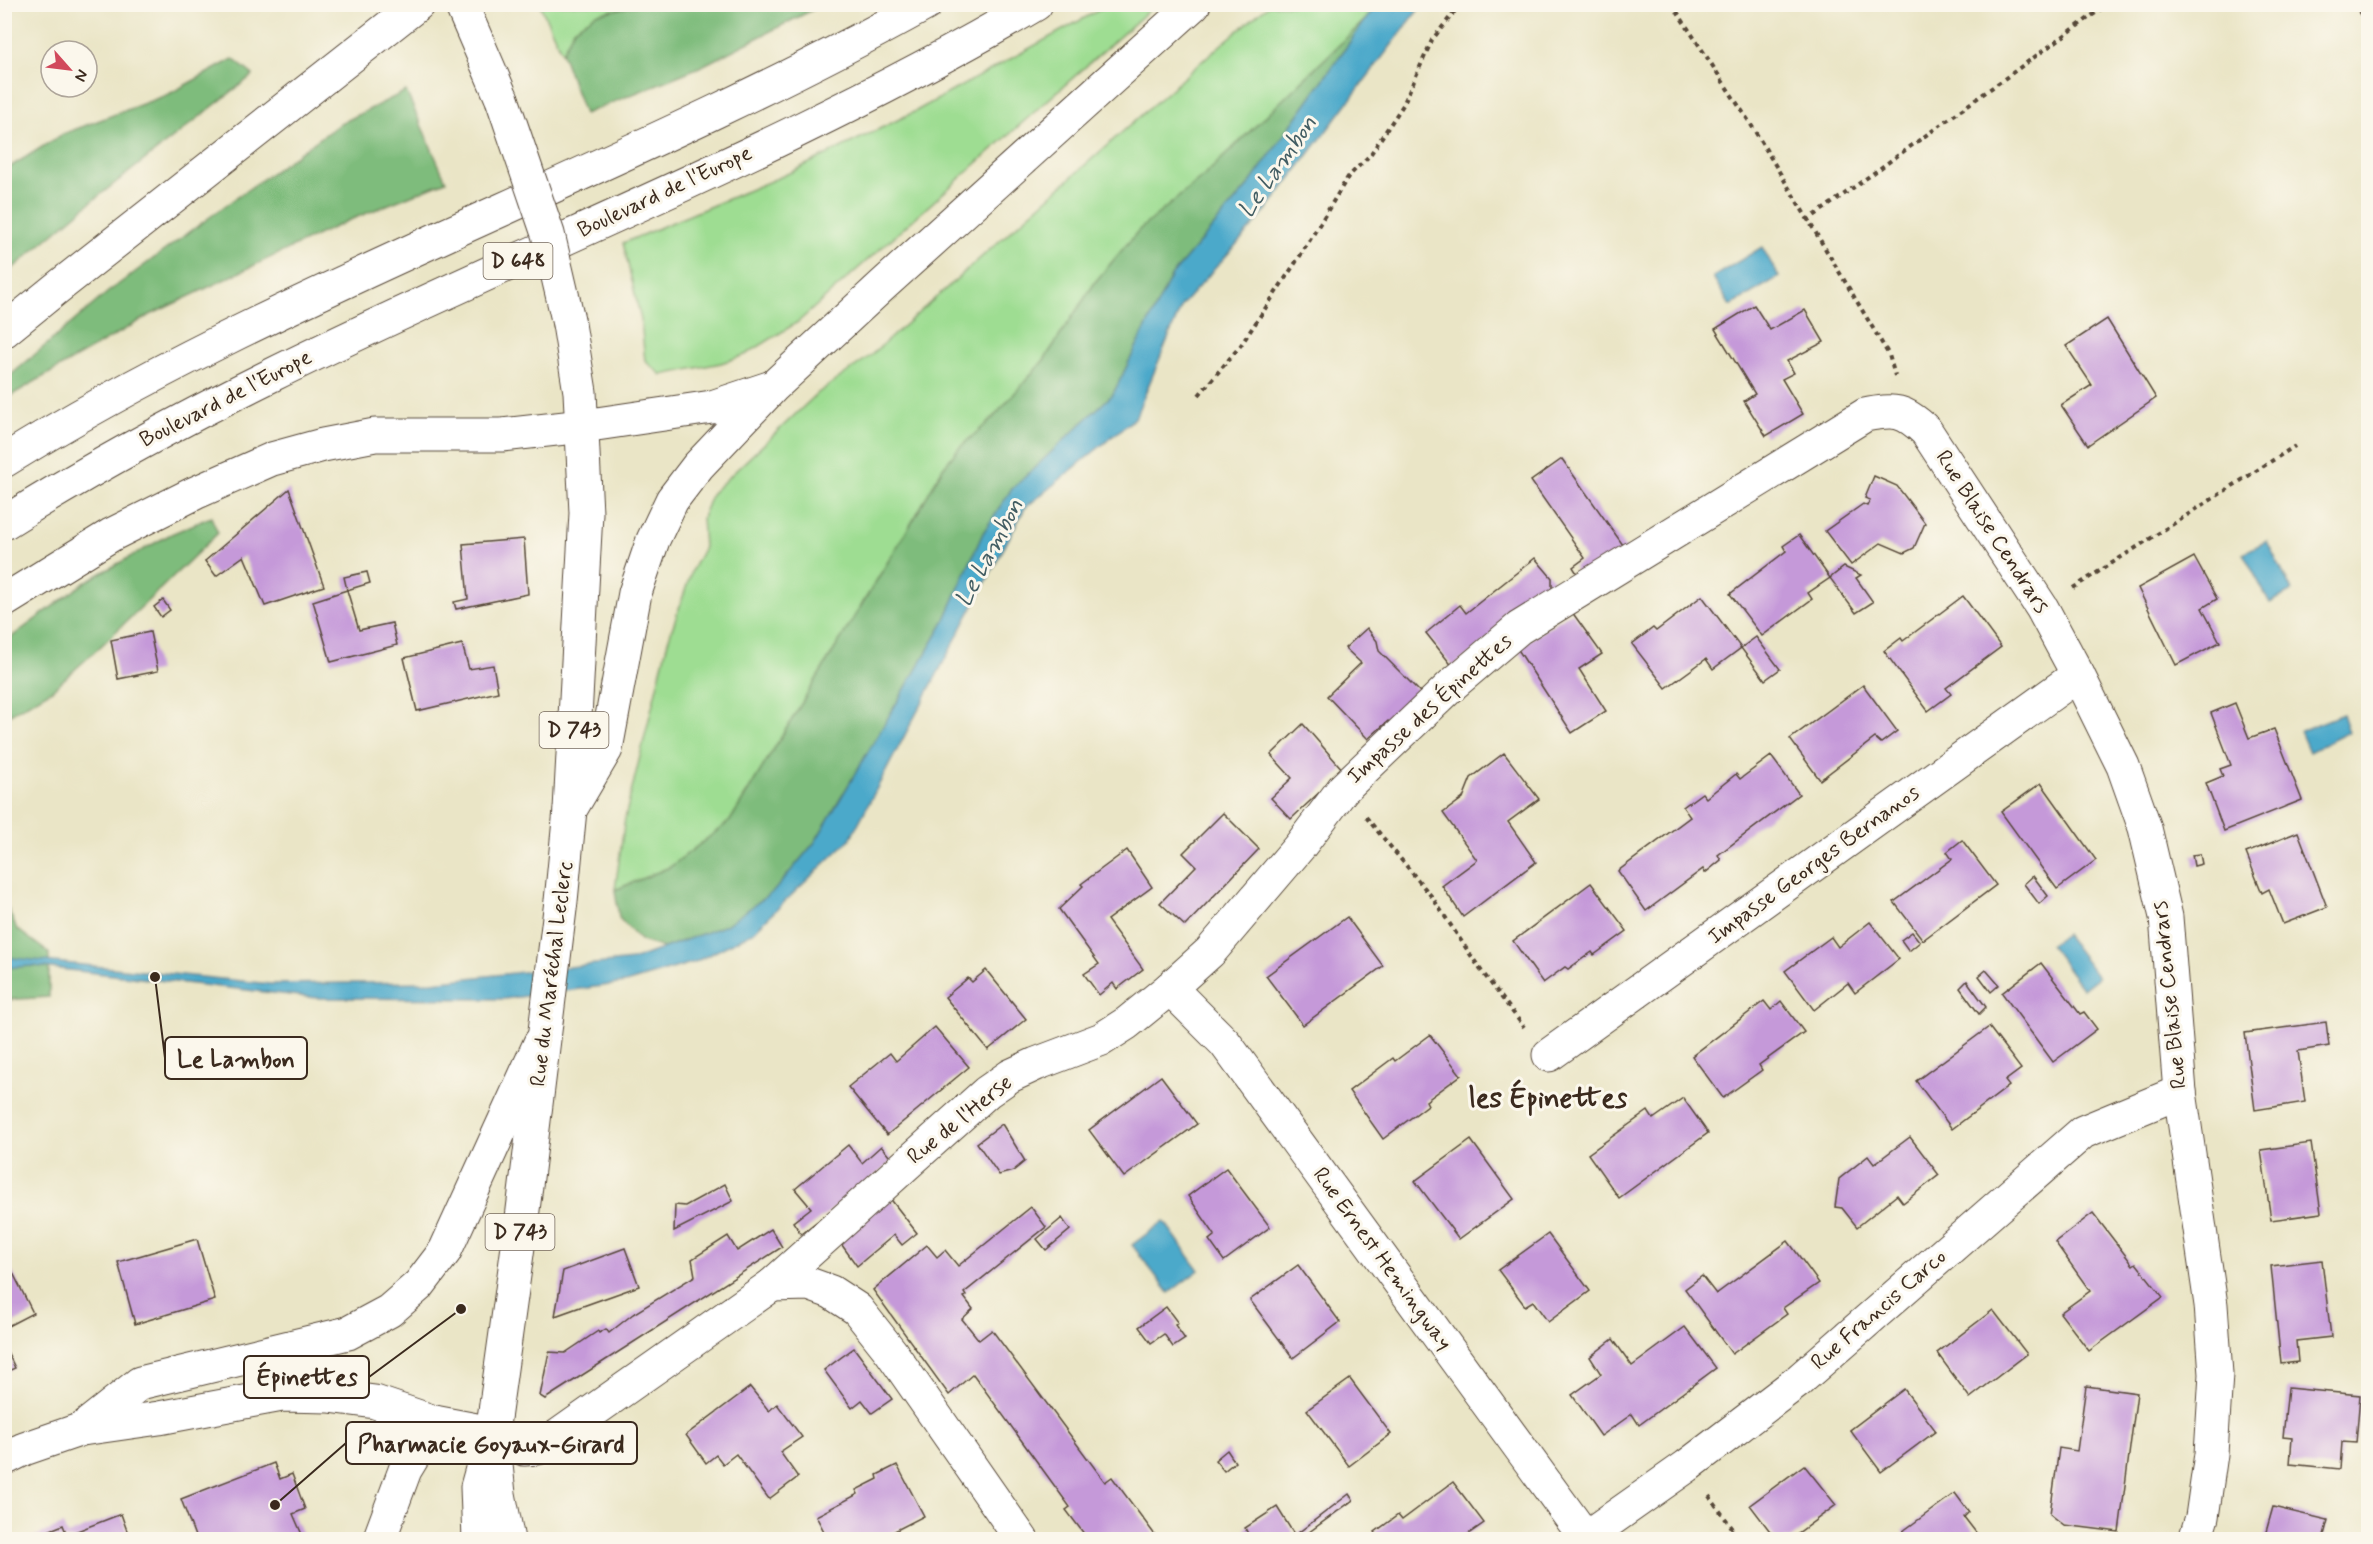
<svg xmlns="http://www.w3.org/2000/svg" width="2373" height="1544" font-family="Mynerve,sans-serif">
<style>
.green{fill:#9edd92;stroke:#6c8458;stroke-width:1.5}
.forest{fill:#7ebc7c;stroke:#5c734d;stroke-width:1.5}
.water{fill:#4ca9ca;stroke:#446a74;stroke-width:1.5}
.building{fill:#c599d9}
.lines{fill:none;stroke-linecap:round;stroke-linejoin:round}
.minor-casing{stroke:#554637;stroke-width:35}
.major-casing{stroke:#554637;stroke-width:35}
.highway-casing{stroke:#554637;stroke-width:35}
.path{stroke:#554637;stroke-width:4;stroke-dasharray:4.5 4.5;stroke-linecap:butt}
.minor{stroke:#fff;stroke-width:33}
.major{stroke:#fff;stroke-width:33}
.highway{stroke:#fff;stroke-width:33}
.major-bridge-casing{stroke:#554637;stroke-width:35;stroke-linecap:butt}
.major-bridge{stroke:#fff;stroke-width:33}
.labels{text-anchor:middle;dominant-baseline:central;stroke-width:6;stroke-linejoin:round;paint-order:stroke}
.shield{fill:#fbf7ec;stroke:#75685c;stroke-width:1.5}
.shield-label{font-size:21px;font-weight:bold;fill:#3b2a1e}
.street-label{font-size:22px;fill:#3b2a1e;stroke:#fbf7ec}
.water-label{font-size:24px;font-style:italic;fill:#425d63;stroke:#fbf7ec}
.district-label{font-size:28px;font-weight:bold;fill:#3b2a1e;stroke:#fbf7ec}
.leader{fill:none;stroke:#3b2a1e;stroke-width:2}
.callout-dot{fill:#3b2a1e;stroke:#fbf7ec;stroke-width:2}
.callout{fill:#fbf7ec;stroke:#3b2a1e;stroke-width:2}
.callout-label{font-size:24px;text-anchor:middle;font-weight:bold;fill:#3b2a1e}
</style>
<rect width="100%" height="100%" fill="#fbf7ec"/>
<filter id="ink" filterUnits="userSpaceOnUse"><feTurbulence type="fractalNoise" baseFrequency=".0167" numOctaves="2"/><feDisplacementMap in="SourceGraphic" scale="12" xChannelSelector="R" yChannelSelector="G"/><feConvolveMatrix kernelMatrix="1 2 1 2 8 2 1 2 1" color-interpolation-filters="sRGB"/></filter>
<filter id="wash" filterUnits="userSpaceOnUse"><feTurbulence type="fractalNoise" baseFrequency=".008" numOctaves="4" result="noise"/><feDisplacementMap in="SourceGraphic" scale="24" xChannelSelector="R" yChannelSelector="G"/><feGaussianBlur stdDeviation="1.35" result="paint"/><feColorMatrix in="noise" values="0 0 0 0 0 0 0 0 0 0 0 0 0 0 0 0 0 1.4 0 .05"/><feComposite in="paint" operator="in"/></filter>
<g filter="url(#wash)">
<rect width="100%" height="100%" fill="#eae5c6"/>
<g class="green">
<path d="M540,5H637L596,14L574,29L562,53Z"/>
<path d="M1108,5H1155L798,322L745,355L721,363L662,375L645,361L641,320L623,243L785,175L916,111Z"/>
<path d="M1269,5H1376L1366,19L1205,175L1139,230L1096,281L1044,360L992,419L959,448L943,468L914,519L730,821L670,867L615,890L625,818L668,641L692,570L704,547L702,518L712,493L818,393L870,356L1210,54Z"/>
</g>
<g class="forest">
<path d="M703,5H822L702,66L584,114L562,53L574,29L596,14L637,5L679,9Z"/>
<path d="M1366,19L1248,186L1172,275L1113,394L1011,490L983,533L942,626L815,842L774,891L726,925L664,948L641,941L619,918L615,890L670,867L730,821L914,519L943,468L959,448L992,419L1044,360L1096,281L1139,230L1205,175Z"/>
<path d="M233,59L253,75L91,202L5,275V170L63,134L169,94Z"/>
<path d="M406,91L446,181L345,222L148,316L5,399V380L108,292L229,203L340,124Z"/>
<path d="M211,517L218,533L100,647L52,690L5,717V642L87,581L171,534Z"/>
<path d="M4,901L17,929L49,953V997L5,1000Z"/>
</g>
<g class="water">
<path d="M1376,5H1422L1261,217L1182,305L1135,418L1025,508L850,839L752,933L695,962L625,983L504,999L317,998L33,966L5,968V957L271,984L432,982L632,960L726,925L774,891L815,842L942,626L983,533L1011,490L1113,394L1172,275L1248,186Z"/>
<path d="M1762,247L1779,277L1730,306L1713,277Z"/>
<path d="M2267,541L2292,591L2270,603L2243,553Z"/>
<path d="M2343,714L2349,732L2309,752L2300,731Z"/>
<path d="M2065,934L2098,977L2083,989L2050,945Z"/>
<path d="M1164,1221L1199,1270L1169,1293L1132,1245Z"/>
</g>
<g id="blocks">
<g class="building">
<path d="M1754,305L1770,330L1805,310L1824,342L1787,361L1794,373L1782,379L1803,414L1766,436L1744,401L1755,394L1715,329Z"/>
<path d="M2107,319L2156,398L2088,445L2061,405L2092,385L2066,346Z"/>
<path d="M1562,459L1628,552L1581,580L1573,567L1585,558L1531,481Z"/>
<path d="M1874,476L1897,486L1925,523L1914,548L1904,553L1881,543L1851,565L1825,531L1863,504L1867,506L1870,500L1865,498Z"/>
<path d="M289,489L324,586L265,606L244,556L216,576L205,561Z"/>
<path d="M1799,535L1830,578L1808,593L1812,599L1762,636L1730,594L1786,551L1783,546Z"/>
<path d="M524,539L528,594L456,609L454,602L468,599L463,544Z"/>
<path d="M2194,557L2217,599L2202,608L2220,642L2176,665L2138,588Z"/>
<path d="M1535,558L1552,578V588L1453,667L1426,633L1460,605L1466,613Z"/>
<path d="M1844,567L1861,575L1856,578L1873,602L1856,613L1830,578Z"/>
<path d="M367,572L370,583L347,590L344,577Z"/>
<path d="M347,590L359,630L392,623L397,645L331,662L313,601Z"/>
<path d="M1702,596L1741,648L1713,669L1706,659L1666,688L1632,644L1653,628L1656,631Z"/>
<path d="M1963,596L2001,647L1946,688L1951,694L1928,711L1884,651L1901,638L1903,641Z"/>
<path d="M163,600L170,610L161,617L154,607Z"/>
<path d="M1572,612L1602,654L1579,669L1606,711L1572,733L1517,648Z"/>
<path d="M1367,628L1377,641L1379,651L1422,694L1391,724L1388,721L1368,739L1327,696L1361,663L1345,648Z"/>
<path d="M150,632L158,671L118,679L111,640Z"/>
<path d="M1756,637L1780,669L1765,680L1741,648Z"/>
<path d="M462,644L469,669L493,665L498,692L417,711L404,658Z"/>
<path d="M1863,685L1897,731L1881,743L1875,738L1820,780L1790,739Z"/>
<path d="M2235,703L2249,738L2274,729L2302,800L2224,831L2206,783L2223,776L2220,769L2231,765L2211,713Z"/>
<path d="M1303,724L1343,770L1291,819L1271,798L1292,778L1271,755Z"/>
<path d="M1504,753L1539,799L1508,822L1536,862L1463,917L1442,886L1477,860L1443,813L1463,798L1471,778Z"/>
<path d="M1771,756L1799,794L1718,855L1721,860L1705,873L1703,869L1646,911L1618,871L1690,817L1683,807L1702,793L1706,798L1736,774L1740,779Z"/>
<path d="M2041,783L2096,860L2057,889L2001,812Z"/>
<path d="M1223,813L1259,849L1185,926L1160,903L1196,866L1183,853Z"/>
<path d="M2298,832L2327,907L2283,924L2269,889L2262,893L2246,853Z"/>
<path d="M1962,840L1996,885L1923,940L1894,902L1952,859L1947,852Z"/>
<path d="M1127,850L1152,887L1107,920L1143,969L1117,989L1113,983L1099,995L1084,974L1099,964L1059,909L1083,886L1081,884Z"/>
<path d="M2200,854L2202,864L2194,866L2192,855Z"/>
<path d="M2033,876L2048,896L2039,904L2024,884Z"/>
<path d="M1591,883L1627,931L1594,955L1592,952L1568,969L1565,967L1543,983L1513,941Z"/>
<path d="M1347,917L1383,966L1303,1025L1266,976Z"/>
<path d="M1870,922L1899,959L1855,993L1848,983L1814,1010L1785,971L1831,937L1838,947Z"/>
<path d="M1912,932L1920,942L1909,951L1901,940Z"/>
<path d="M2041,963L2080,1014L2084,1012L2097,1029L2053,1062L2002,993Z"/>
<path d="M986,970L1026,1019L988,1050L945,997L968,978L972,982Z"/>
<path d="M1986,970L1999,985L1991,992L1979,976Z"/>
<path d="M1967,981L1986,1007L1979,1014L1960,988Z"/>
<path d="M1764,1001L1771,1010L1781,1001L1804,1032L1759,1065L1762,1070L1723,1098L1692,1056Z"/>
<path d="M2326,1022L2329,1046L2298,1051L2305,1102L2255,1110L2245,1033Z"/>
<path d="M935,1027L969,1067L887,1135L848,1087L890,1053L896,1061Z"/>
<path d="M1989,1027L2021,1069L2005,1081L2009,1086L1952,1129L1916,1081Z"/>
<path d="M1430,1035L1461,1075L1426,1101L1428,1105L1383,1139L1349,1091L1393,1058L1395,1061Z"/>
<path d="M1161,1076L1197,1124L1124,1177L1089,1130Z"/>
<path d="M1683,1098L1708,1133L1619,1198L1588,1154L1648,1111L1653,1119Z"/>
<path d="M1002,1124L1025,1161L1013,1171L999,1175L977,1143Z"/>
<path d="M1910,1137L1939,1175L1903,1203L1897,1195L1857,1227L1842,1208L1835,1207L1839,1179L1868,1156L1874,1164Z"/>
<path d="M1471,1140L1514,1199L1459,1239L1415,1181Z"/>
<path d="M2311,1143L2321,1213L2271,1220L2261,1150Z"/>
<path d="M848,1145L862,1163L881,1146L893,1161L801,1234L793,1222L811,1208L795,1189Z"/>
<path d="M1226,1168L1270,1227L1224,1261L1209,1240L1215,1235L1188,1196Z"/>
<path d="M725,1184L733,1201L674,1231L675,1205L685,1206Z"/>
<path d="M889,1197L917,1233L902,1245L894,1235L857,1266L839,1241Z"/>
<path d="M1031,1207L1046,1227L964,1293L966,1296L964,1297L973,1309L962,1319L979,1340L992,1330L1105,1482L1112,1477L1158,1539H1088L1066,1510L1070,1507L973,1374L949,1395L873,1290L927,1245L937,1257L945,1250L958,1266Z"/>
<path d="M2093,1213L2133,1265L2136,1263L2163,1297L2089,1351L2060,1313L2090,1291L2055,1242Z"/>
<path d="M1062,1218L1070,1230L1046,1250L1037,1239Z"/>
<path d="M771,1229L782,1247L545,1399L540,1396L549,1352L565,1353L598,1331L599,1333L606,1329L609,1333L633,1314L695,1276L692,1259L728,1236L737,1251Z"/>
<path d="M1548,1234L1590,1291L1548,1322L1533,1301L1525,1306L1498,1270Z"/>
<path d="M197,1239L215,1300L135,1324L118,1262Z"/>
<path d="M1788,1241L1819,1283L1783,1308L1787,1314L1732,1354L1685,1289L1702,1276L1716,1294Z"/>
<path d="M625,1248L639,1286L555,1316L563,1271Z"/>
<path d="M4,1255L33,1313L4,1328Z"/>
<path d="M2322,1260L2331,1337L2296,1341L2298,1362L2281,1364L2271,1266Z"/>
<path d="M1298,1265L1340,1322L1293,1358L1250,1300Z"/>
<path d="M1166,1307L1178,1323L1175,1325L1185,1339L1173,1347L1164,1334L1151,1343L1139,1327Z"/>
<path d="M1993,1310L2027,1354L1970,1398L1937,1353Z"/>
<path d="M1685,1327L1716,1368L1639,1425L1632,1414L1601,1436L1572,1395L1601,1374L1590,1357L1613,1339L1632,1366Z"/>
<path d="M4,1345L15,1368L4,1373Z"/>
<path d="M854,1348L892,1399L872,1413L862,1400L852,1408L824,1370Z"/>
<path d="M1350,1379L1391,1434L1349,1466L1307,1410Z"/>
<path d="M2086,1386L2137,1393L2119,1532L2064,1525L2050,1514L2059,1448L2077,1451Z"/>
<path d="M750,1387L769,1411L777,1404L802,1437L780,1452L798,1477L769,1499L736,1454L723,1464L716,1455L706,1463L686,1435Z"/>
<path d="M2288,1388L2360,1395L2356,1443L2342,1442L2340,1469L2290,1464L2292,1438L2283,1437Z"/>
<path d="M1904,1389L1936,1431L1881,1472L1850,1430Z"/>
<path d="M1227,1450L1235,1462L1224,1471L1215,1460Z"/>
<path d="M274,1463L280,1479L292,1474L305,1509L293,1514L304,1539H196L181,1499Z"/>
<path d="M897,1465L924,1516L879,1539H828L816,1516L858,1494L856,1490L878,1479L877,1475Z"/>
<path d="M1804,1465L1836,1505L1790,1539H1776L1750,1505Z"/>
<path d="M1453,1482L1484,1523L1461,1539H1380L1375,1532L1398,1515L1402,1520Z"/>
<path d="M1955,1493L1969,1512L1964,1517L1981,1539H1910L1903,1531Z"/>
<path d="M1349,1494L1353,1500L1301,1538L1298,1533Z"/>
<path d="M1277,1507L1297,1539H1251L1245,1528Z"/>
<path d="M2273,1507L2328,1520L2323,1539H2264Z"/>
<path d="M121,1514L130,1539H28L63,1525L67,1535Z"/>
</g>
</g>
</g>
<g filter="url(#ink)">
<use href="#blocks" fill-opacity="0" stroke="#554637" stroke-width="1.5"/>
<g class="lines">
<defs>
<g id="minor">
<path d="M1170,988L1225,1043L1585,1537"/>
<path d="M1549,1055L2078,675"/>
<path d="M772,1285L809,1284L831,1292L857,1309L891,1352L1022,1540"/>
<path d="M82,1429L140,1383L348,1333L389,1311L419,1285L445,1251L540,1043"/>
<path d="M4,1459L24,1449L82,1429L159,1418L282,1395L329,1396L375,1402L434,1422"/>
<path d="M379,1540L405,1470L434,1422L492,1433L524,1449L538,1448L552,1440L772,1285L987,1092L1010,1076L1036,1064L1102,1039L1127,1023L1170,988L1210,952L1300,846L1343,789L1453,684L1519,628L1865,415C1895,409 1904,410 1926,431L2042,608L2078,675L2123,766L2145,828L2166,917L2180,1092L2211,1305L2216,1374L2211,1454L2202,1517L2195,1540"/>
<path d="M1582,1540L1687,1466L1797,1382L2083,1132L2180,1092"/>
</g>
<g id="major">
<path d="M461,4L502,99"/>
<path d="M495,1455L499,1494L508,1540"/>
<path d="M479,1540L477,1487L492,1433L522,1218L561,901L570,810L586,513L580,392L569,324"/>
</g>
<g id="highway">
<path d="M4,331L57,288L418,4"/>
<path d="M4,461C145,373 295,304 446,235C607,162 771,90 926,4"/>
<path d="M4,523C331,317 704,200 1036,4"/>
<path d="M4,601L111,535L195,493L272,459L323,445L375,435H502L583,426L712,407L769,388"/>
<path d="M570,810L606,749L635,593L653,540L672,500L698,466L773,387L883,285L1194,4"/>
</g>
</defs>
<use href="#minor" class="minor-casing"/>
<use href="#major" class="major-casing"/>
<use href="#highway" class="highway-casing"/>
<g class="path">
<path d="M1672,4L1750,123L1889,355L1895,376"/>
<path d="M2354,4L2368,24"/>
<path d="M1807,221L2108,4"/>
<path d="M1199,395L1241,345L1302,253L1348,177L1370,155L1403,105L1432,40L1455,11L1463,4"/>
<path d="M2073,588L2295,446"/>
<path d="M1366,817L1432,897L1480,969L1524,1027"/>
<path d="M1709,1496L1741,1540"/>
</g>
<use href="#minor" class="minor"/>
<use href="#major" class="major"/>
<use href="#highway" class="highway"/>
<defs>
<path id="major-bridge" d="M502,99L548,234L569,324"/>
</defs>
<use href="#major-bridge" class="major-bridge-casing"/>
<use href="#major-bridge" class="major-bridge"/>
</g>
</g>
<g class="labels">
<g class="shield">
<rect x="483.5" y="243" width="69" height="36" rx="4.5"/>
<rect x="539.5" y="712" width="69" height="36" rx="4.5"/>
<rect x="485.5" y="1214" width="69" height="36" rx="4.5"/>
</g>
<g class="shield-label">
<text x="518" y="261">D 648</text>
<text x="574" y="730">D 743</text>
<text x="520" y="1232">D 743</text>
</g>
<g class="street-label">
<text transform="translate(665 192) rotate(-25)">Boulevard de l'Europe</text>
<text transform="translate(226 399) rotate(-27)">Boulevard de l'Europe</text>
<text transform="translate(1992 532) rotate(57)">Rue Blaise Cendrars</text>
<text transform="translate(1430 709) rotate(-42)">Impasse des Épinettes</text>
<text transform="translate(1814 865) rotate(-36)">Impasse Georges Bernanos</text>
<text transform="translate(552 974) rotate(-83)">Rue du Maréchal Leclerc</text>
<text transform="translate(2170 995) rotate(-96)">Rue Blaise Cendrars</text>
<text transform="translate(960 1120) rotate(-39)">Rue de l'Herse</text>
<text transform="translate(1382 1259) rotate(54)">Rue Ernest Hemingway</text>
<text transform="translate(1879 1310) rotate(-41)">Rue Francis Carco</text>
</g>
<g class="water-label">
<text transform="translate(1278 167) rotate(-55)">Le Lambon</text>
<text transform="translate(990 553) rotate(-62)">Le Lambon</text>
</g>
<g class="district-label">
<text x="1548" y="1099">les Épinettes</text>
</g>
</g>
<path class="leader" d="M155 977L165 1058M461 1309L369 1377M275 1505L346 1443"/>
<g class="callout-dot">
<circle cx="155" cy="977" r="6"/>
<circle cx="461" cy="1309" r="6"/>
<circle cx="275" cy="1505" r="6"/>
</g>
<g class="callout">
<rect x="165" y="1037" width="142" height="42" rx="6"/>
<rect x="244" y="1356" width="125" height="42" rx="6"/>
<rect x="346" y="1422" width="291" height="42" rx="6"/>
</g>
<g class="callout-label">
<text x="236" y="1067">Le Lambon</text>
<text x="307" y="1385">Épinettes</text>
<text x="491" y="1452">Pharmacie Goyaux-Girard</text>
</g>
<rect width="2373" height="1544" fill="none" stroke="#fbf7ec" stroke-width="24"/>
<g transform="translate(69 69) rotate(118)"><circle r="28" fill="#fbf7ec" stroke="#aea59a" stroke-width="1.5"/>
<path d="M0-4.5L10 22L0 15L-10 22Z" fill="#d1495b"/>
<text y="-9" font-size="16" font-weight="bold" text-anchor="middle" fill="#3b2a1e">N</text>
</g>
</svg>
